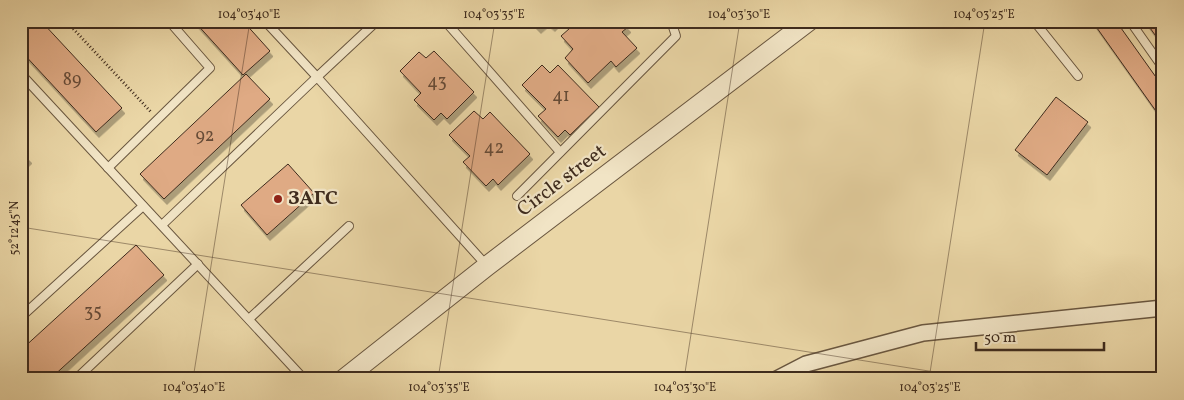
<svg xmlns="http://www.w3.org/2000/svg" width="1184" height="400" font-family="Vollkorn,serif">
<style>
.building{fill:#dfaa84;stroke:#3e2b1d;filter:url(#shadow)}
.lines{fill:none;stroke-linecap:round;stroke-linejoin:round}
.service-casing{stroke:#69563f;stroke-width:10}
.minor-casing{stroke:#69563f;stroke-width:18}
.tertiary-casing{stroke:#69563f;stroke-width:21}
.path{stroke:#3e2b1d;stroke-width:3;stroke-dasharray:1 2.5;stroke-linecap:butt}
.service{stroke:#f1e4c5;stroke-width:8}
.minor{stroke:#f1e4c5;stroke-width:15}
.tertiary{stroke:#f1e4c5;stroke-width:19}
.ticks{fill:none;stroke:#3e2b1d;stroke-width:1;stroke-opacity:0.45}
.poi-dot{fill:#8f2418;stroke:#f1e4c5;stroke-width:2}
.labels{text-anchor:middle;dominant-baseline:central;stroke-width:4.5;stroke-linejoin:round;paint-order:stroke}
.number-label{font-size:18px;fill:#664b37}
.street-label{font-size:20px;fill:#3e2b1d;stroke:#f1e4c5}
.poi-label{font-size:20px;font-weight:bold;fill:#3e2b1d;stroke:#f1e4c5;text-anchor:start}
.neatline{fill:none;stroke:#3e2b1d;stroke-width:2}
.ticks-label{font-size:12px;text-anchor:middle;fill:#3e2b1d}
</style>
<defs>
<filter id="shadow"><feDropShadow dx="3" dy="5.5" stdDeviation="0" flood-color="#0004"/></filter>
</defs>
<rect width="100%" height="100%" fill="#ead6a6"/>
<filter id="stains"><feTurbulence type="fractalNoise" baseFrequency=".004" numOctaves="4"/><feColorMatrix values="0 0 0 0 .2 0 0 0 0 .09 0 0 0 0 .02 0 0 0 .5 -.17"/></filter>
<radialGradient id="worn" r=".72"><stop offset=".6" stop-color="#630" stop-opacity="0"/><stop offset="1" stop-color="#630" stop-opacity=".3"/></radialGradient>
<g class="building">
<path d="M21,21H41L122,108L96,132L21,51Z"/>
<path d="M194,21H243L270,51L243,75Z"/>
<path d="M531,21H557L552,26L546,21L538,28Z"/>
<path d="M578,21H585L588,24L592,21H622L628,27L622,32L637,48L616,67L611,61L588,83L565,58L573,49L561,36Z"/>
<path d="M1092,21H1116L1163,87V121Z"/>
<path d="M1145,21H1163V46Z"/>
<path d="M434,51L474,92L447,119L441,113L434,120L414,100L421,93L400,71L419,52L426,58Z"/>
<path d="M542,65L550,73L558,65L599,107L570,135L565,130L558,137L538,116L546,109L522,85Z"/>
<path d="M246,74L270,99L164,199L140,174Z"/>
<path d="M1056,97L1088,122L1047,175L1015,150Z"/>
<path d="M474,111L483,119L490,112L530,154L498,185L493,179L486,186L463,162L470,156L449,135Z"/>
<path d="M21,150L29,158L21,165Z"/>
<path d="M288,164L314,193L267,235L241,205Z"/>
<path d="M136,245L164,275L50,379H21V350Z"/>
</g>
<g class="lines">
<defs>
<g id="service">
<path d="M265,21L317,77L377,21"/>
<path d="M445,21L560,152"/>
<path d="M1034,21L1078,76"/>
<path d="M1130,21L1163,68"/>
<path d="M21,74L304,379"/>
<path d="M108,168L210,68L169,21"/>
<path d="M517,196L676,36L672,24L670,21"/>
<path d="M162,225L317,77L487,266"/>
<path d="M21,317L143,206"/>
<path d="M249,319L349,226"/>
<path d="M76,379L198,264"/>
</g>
<path id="minor" d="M777,379L806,364L923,333L1163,308"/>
<path id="tertiary" d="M344,379L487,266L809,21"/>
</defs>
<use href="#service" class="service-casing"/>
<use href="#minor" class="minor-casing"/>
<use href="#tertiary" class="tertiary-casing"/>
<path class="path" d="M66,21L151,112"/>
<use href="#service" class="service"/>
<use href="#minor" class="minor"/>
<use href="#tertiary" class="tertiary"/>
</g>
<path class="ticks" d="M21,227L979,379M193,379L250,21M438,379L495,21M684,379L740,21M929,379L985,21"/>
<circle class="poi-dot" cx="278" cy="199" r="5"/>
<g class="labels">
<g class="number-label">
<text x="72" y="80">89</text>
<text x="437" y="82">43</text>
<text x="561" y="96">41</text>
<text x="205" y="136">92</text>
<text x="494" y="148">42</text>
<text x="93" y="312">35</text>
</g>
<g class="street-label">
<text transform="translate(562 181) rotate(-37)">Circle street</text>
</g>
<g class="poi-label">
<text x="288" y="199">ЗАГС</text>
</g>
</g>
<rect width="1184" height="400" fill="none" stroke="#ead6a6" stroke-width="55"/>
<path d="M976 342v8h128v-8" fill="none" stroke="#3e2b1d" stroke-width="2.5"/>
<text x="984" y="342" font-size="15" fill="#3e2b1d" stroke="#f1e4c5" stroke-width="4" paint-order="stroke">50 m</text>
<rect x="28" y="28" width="1128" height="344" class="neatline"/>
<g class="ticks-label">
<text x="249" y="18">104°03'40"E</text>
<text x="494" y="18">104°03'35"E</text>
<text x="739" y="18">104°03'30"E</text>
<text x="984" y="18">104°03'25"E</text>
<text transform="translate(14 228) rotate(-90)" y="4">52°12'45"N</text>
<text x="194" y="391">104°03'40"E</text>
<text x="439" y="391">104°03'35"E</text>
<text x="685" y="391">104°03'30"E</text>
<text x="930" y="391">104°03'25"E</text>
</g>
<rect width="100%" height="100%" filter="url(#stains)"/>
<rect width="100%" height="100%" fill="url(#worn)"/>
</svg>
